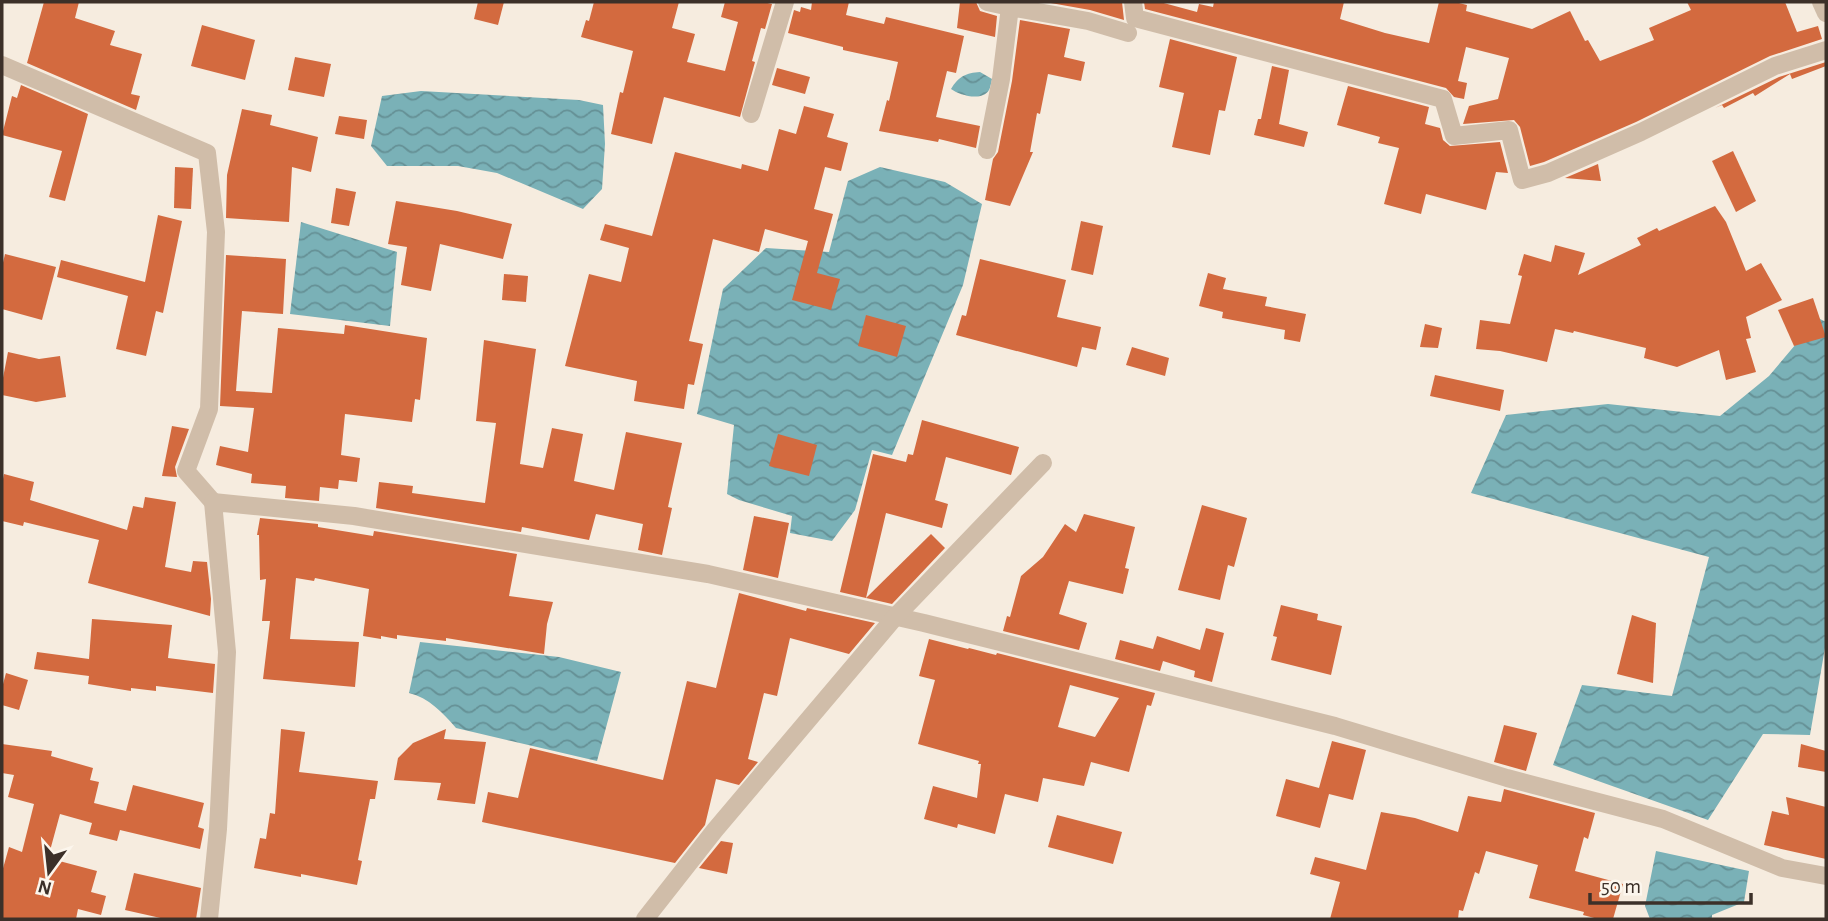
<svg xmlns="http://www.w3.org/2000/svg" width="1828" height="921" font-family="'Alegreya Sans',sans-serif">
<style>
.water{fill:url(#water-waves)}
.building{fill:#d36a3f;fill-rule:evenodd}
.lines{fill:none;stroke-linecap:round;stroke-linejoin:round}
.street{stroke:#d0bda9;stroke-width:18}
</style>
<defs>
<pattern id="water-waves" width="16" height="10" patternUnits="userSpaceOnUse" patternTransform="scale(1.75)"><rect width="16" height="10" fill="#7ab1b7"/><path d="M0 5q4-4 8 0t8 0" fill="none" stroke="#659095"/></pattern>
</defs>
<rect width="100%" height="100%" fill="#f6ecdf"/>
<g class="water">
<path d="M980,72L992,79C992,80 990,89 989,90C982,102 959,95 951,89C959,76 966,73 980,72Z"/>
<path d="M421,91L579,100L603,105L605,144L602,189L583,209L497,173L458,166H387L371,146L382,96Z"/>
<path d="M880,167L945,182L982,204L963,285L892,455L872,450L855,510L832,541L790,533L792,516L739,500L727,494L734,425L697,414L723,289L766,248L829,252L848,181Z"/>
<path d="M301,222L397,252L390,326L290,314Z"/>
<path d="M1818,318L1826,322V642L1810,735L1763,734L1708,820L1553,765L1582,685L1672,696L1709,557L1471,493L1506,415L1608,404L1720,416L1769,376Z"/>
<path d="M420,642L559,657L621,672L597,761L456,728C442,712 429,698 409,693Z"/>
<path d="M1656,851L1749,871L1744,902L1712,915V919H1650L1645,906Z"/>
</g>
<g class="building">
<path d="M44,2H79L75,18L115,31L110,45L142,54L131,94L140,96L136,110L27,63Z"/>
<path d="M478,2H504L498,25L474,19Z"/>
<path d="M594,2H679L672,28L695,34L687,62L725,71L738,22L721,17L725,2H763L772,4L765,29L761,28L752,61L755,62L740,117L664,97L652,144L611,134L620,92L623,93L633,51L581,37L586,20L589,21Z"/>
<path d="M812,2H849L846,15L884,24L886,17L964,36L956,73L947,71L936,117L980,126L976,148L939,139L938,142L879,131L887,100L889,101L898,62L843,50V47L788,33L794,10L800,12L801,7L811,10Z"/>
<path d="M960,2H976L980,11L997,16L995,37L957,28Z"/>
<path d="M1045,2H1122L1124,20L1090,10Z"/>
<path d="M1144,2H1160L1197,12L1199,4L1213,7L1214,2H1344L1340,19L1385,33L1429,43L1439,2H1455L1467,5L1466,11L1532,29L1570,11L1585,41L1588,40L1600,61L1654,40L1649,28L1691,10L1687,2H1785L1797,32L1818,26L1822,39L1770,56L1636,122L1544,162L1530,166L1520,127L1514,120L1463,124L1469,106L1498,99L1509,58L1466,47L1458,81L1467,83L1464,99L1454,97L1446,88L1145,9Z"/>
<path d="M1020,20L1070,29L1064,57L1085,62L1081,81L1048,74L1040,114L1037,113L1030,152H1033L1010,206L985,200L993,159L998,152L1012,81Z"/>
<path d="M202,25L255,40L245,80L191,66Z"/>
<path d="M1170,39L1237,57L1225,111L1219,110L1210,155L1172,147L1184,93L1159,87Z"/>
<path d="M295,57L331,64L324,97L288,90Z"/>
<path d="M1826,62V66L1792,79L1790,74L1755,96L1753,93L1724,108L1722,105L1715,108L1779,77Z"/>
<path d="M1272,66L1289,70L1279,124L1308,132L1304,147L1254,135L1258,119H1261Z"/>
<path d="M777,68L810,77L805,94L772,85Z"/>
<path d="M21,85L88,114L65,201L49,197L62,151L2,135L12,96L17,98Z"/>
<path d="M1348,86L1429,107L1425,124L1440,128L1443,140L1450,146L1500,142L1508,173L1496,172L1486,210L1426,194L1421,214L1384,204L1399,148L1378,143L1380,137L1337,125Z"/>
<path d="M804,106L834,114L827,137L848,143L841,171L825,167L814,209L833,214L817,273L840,279L831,310L792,300L808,241L765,229L759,252L713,239L689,341L703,344L694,385L688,384L684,409L634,401L637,381L565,366L589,274L621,282L629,248L600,240L605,224L652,236L675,152L741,169L742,164L768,171L779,129L796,134Z"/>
<path d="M242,109L272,115L270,125L318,137L311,172L292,167L289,222L226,218L227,175Z"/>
<path d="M339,116L367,120L364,139L335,134Z"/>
<path d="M1733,151L1756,201L1736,212L1712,161Z"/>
<path d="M1598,164L1601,181L1565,178Z"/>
<path d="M175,167L193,168L191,209L174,208Z"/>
<path d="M336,188L356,192L349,226L331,223Z"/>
<path d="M396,201L457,211L512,224L503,259L440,244L431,291L401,285L407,247L388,244Z"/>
<path d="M1715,206L1726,222L1746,271L1761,263L1782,300L1746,317L1751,338L1746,339L1756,372L1726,380L1719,350L1677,367L1644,358L1646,348L1574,331L1573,333L1555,329L1547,362L1500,351L1476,349L1480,320L1510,324L1522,276L1518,275L1524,254L1551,262L1555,245L1585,253L1578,275L1641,245L1637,238L1657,228L1659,231Z"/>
<path d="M158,215L182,221L163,313L156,311L146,356L116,349L128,296L57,277L61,260L145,282Z"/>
<path d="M1081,221L1103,226L1093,275L1071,270Z"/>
<path d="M5,254L56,267L42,320L2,309V267Z"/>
<path d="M226,255L286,259L283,314L242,311L236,391L272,393L278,328L344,334L345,325L427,338L420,400L415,399L412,422L345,414L341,455L360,458L357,482L339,480L338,489L320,487L319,501L285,498L286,486L251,483L252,474L216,465L220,446L248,452L254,408L220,406Z"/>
<path d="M980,259L1066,280L1057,317L1101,327L1096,350L1082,347L1077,367L956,335L962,315L966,316Z"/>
<path d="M1208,273L1226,278L1223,289L1267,297L1265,306L1306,314L1300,342L1284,339L1285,330L1222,318L1223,312L1199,306Z"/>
<path d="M504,274L528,276L526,302L502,300Z"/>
<path d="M1813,298L1826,337L1794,346L1778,310Z"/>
<path d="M866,315L906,326L897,357L858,346Z"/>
<path d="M1425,324L1442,328L1438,348L1420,347Z"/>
<path d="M484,340L536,349L520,464L543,468L552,428L583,434L574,481L614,490L626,432L682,443L668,507L672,508L662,555L638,550L643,524L596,514L589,540L522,527L521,532L376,508L379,482L413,486L412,493L485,503L496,423L476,421Z"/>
<path d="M1132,347L1169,358L1165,376L1126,365Z"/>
<path d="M8,352L39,359L60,356L66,397L36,402L2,395V383Z"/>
<path d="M1435,375L1504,390L1500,411L1430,396Z"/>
<path d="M922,420L1019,447L1011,475L946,457L935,500L948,504L942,528L886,513L866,598L840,592L873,454L906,462L908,454L913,455Z"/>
<path d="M172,426L189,429L175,467L177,477L162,476Z"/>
<path d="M778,434L817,445L809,476L769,466Z"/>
<path d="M4,474L34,482L30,500L127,530L133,506L143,508L145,497L176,502L165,567L191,572L193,561L207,562L211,599L210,616L88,583L99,540L24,522L23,526L2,521V484Z"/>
<path d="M1202,505L1247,518L1234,567L1228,565L1220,600L1178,590Z"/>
<path d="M1084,514L1135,527L1125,568L1129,569L1123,594L1069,581L1059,614L1087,623L1079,650L1003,631L1007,616L1010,617L1021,576L1043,557L1065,524L1076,532Z"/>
<path d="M754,516L789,523L778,578L743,570Z"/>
<path d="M260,518L318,524V527L373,536L374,531L517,554L509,596L553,602L547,624L544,654L446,638V641L397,635V639L381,636V639L363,636L369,589L315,578L314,581L296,578L290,639L359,642L355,687L263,679L270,621H262L266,579L260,580L259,535H257Z"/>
<path d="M931,534L945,548L892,604L866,598Z"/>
<path d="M739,593L806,611L807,608L875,623L849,654L790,638L777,696L764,693L748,759L758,762L739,785L716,779L705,825L675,863L482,822L488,792L518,798L530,748L663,780L687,681L716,688Z"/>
<path d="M1281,605L1318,614L1317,620L1342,626L1331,675L1271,660L1277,637L1273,636Z"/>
<path d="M1632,615L1656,623L1653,683L1617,674Z"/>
<path d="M92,619L172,625L168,658L215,664L213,693L156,686V691L131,688V691L88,684L89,676L34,669L37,652L89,659Z"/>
<path d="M1206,628L1224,633L1212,682L1194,677L1195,671L1163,661L1160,671L1115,659L1120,640L1153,649L1157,636L1200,650Z"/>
<path d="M929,639L968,649L969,648L996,655L997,653L1155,693L1151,706L1147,705L1129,772L1091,762L1084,786L1043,778L1038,802L1005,794L995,834L958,824L957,828L924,819L933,786L977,798L981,764H978L979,761L918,744L935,680L919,676ZM1070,685L1119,698L1095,737L1058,727Z"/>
<path d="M6,673L28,680L19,710L2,705V688Z"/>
<path d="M1504,725L1537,733L1526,771L1494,762Z"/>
<path d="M281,729L305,732L299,772L378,781L375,799H370L358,860L362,861L357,885L301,874V877L254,868L260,838L266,839L270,813L275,814Z"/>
<path d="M446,729L444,739L486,742L475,804L437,800L441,783L394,780L398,758L413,743Z"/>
<path d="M1332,741L1366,750L1353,800L1329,794L1320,828L1276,816L1286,779L1319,788Z"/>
<path d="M2,744L52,751L51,756L93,768L90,780L99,782L94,803L126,811L133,785L204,803L198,827L204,829L200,849L120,830L117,841L89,834L92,823L60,814L48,858L97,871L91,892L106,896L101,915L78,909L76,919H2V872L9,847L22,852L34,804L8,797L14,775L2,773Z"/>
<path d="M1801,744L1826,751V772L1798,767Z"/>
<path d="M1504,789L1595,813L1588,839L1584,837L1575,871L1623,884L1613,919H1598L1583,915L1584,912L1529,898L1538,865L1486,851L1479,874L1475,872L1463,911L1459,910L1458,919H1330L1340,882L1310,874L1315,857L1366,870L1381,812L1415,818L1458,832L1468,796L1501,802Z"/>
<path d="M1786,797L1826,807V859L1764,845L1772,811L1789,815Z"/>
<path d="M1057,815L1122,832L1113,864L1048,847Z"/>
<path d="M721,841L733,843L727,874L699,868Z"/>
<path d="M134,873L201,888L196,919H165L125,910Z"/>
</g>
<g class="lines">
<g class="street">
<path d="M987,2L1010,7L1011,2"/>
<path d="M1133,2L1135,18L1443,99L1454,136L1509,130L1522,180L1548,173L1641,132L1775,66L1826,50"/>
<path d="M1821,2L1826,13"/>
<path d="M2,65L207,153L216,232L209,409L186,471L213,502"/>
<path d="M751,114L785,2"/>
<path d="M987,150L1001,79L1010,7L1088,21L1128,33"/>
<path d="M209,919L218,829L227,652L213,502L354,516L708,574L924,623L1335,726L1507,778L1663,819L1782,868L1826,876"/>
<path d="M645,919L715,830L896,616L1043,463"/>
</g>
</g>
<rect width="1828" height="921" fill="none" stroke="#3c3029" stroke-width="7"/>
<g transform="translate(49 872) rotate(195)" stroke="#fcf6ed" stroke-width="5" paint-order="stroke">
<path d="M0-5L12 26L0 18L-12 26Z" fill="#3c3029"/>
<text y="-10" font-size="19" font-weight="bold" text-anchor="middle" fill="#3c3029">N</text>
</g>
<path d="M1590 893v10h161v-10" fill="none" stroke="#3c3029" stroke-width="3.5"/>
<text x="1601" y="893" font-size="21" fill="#3c3029" stroke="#fcf6ed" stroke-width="5" paint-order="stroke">50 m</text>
</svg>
